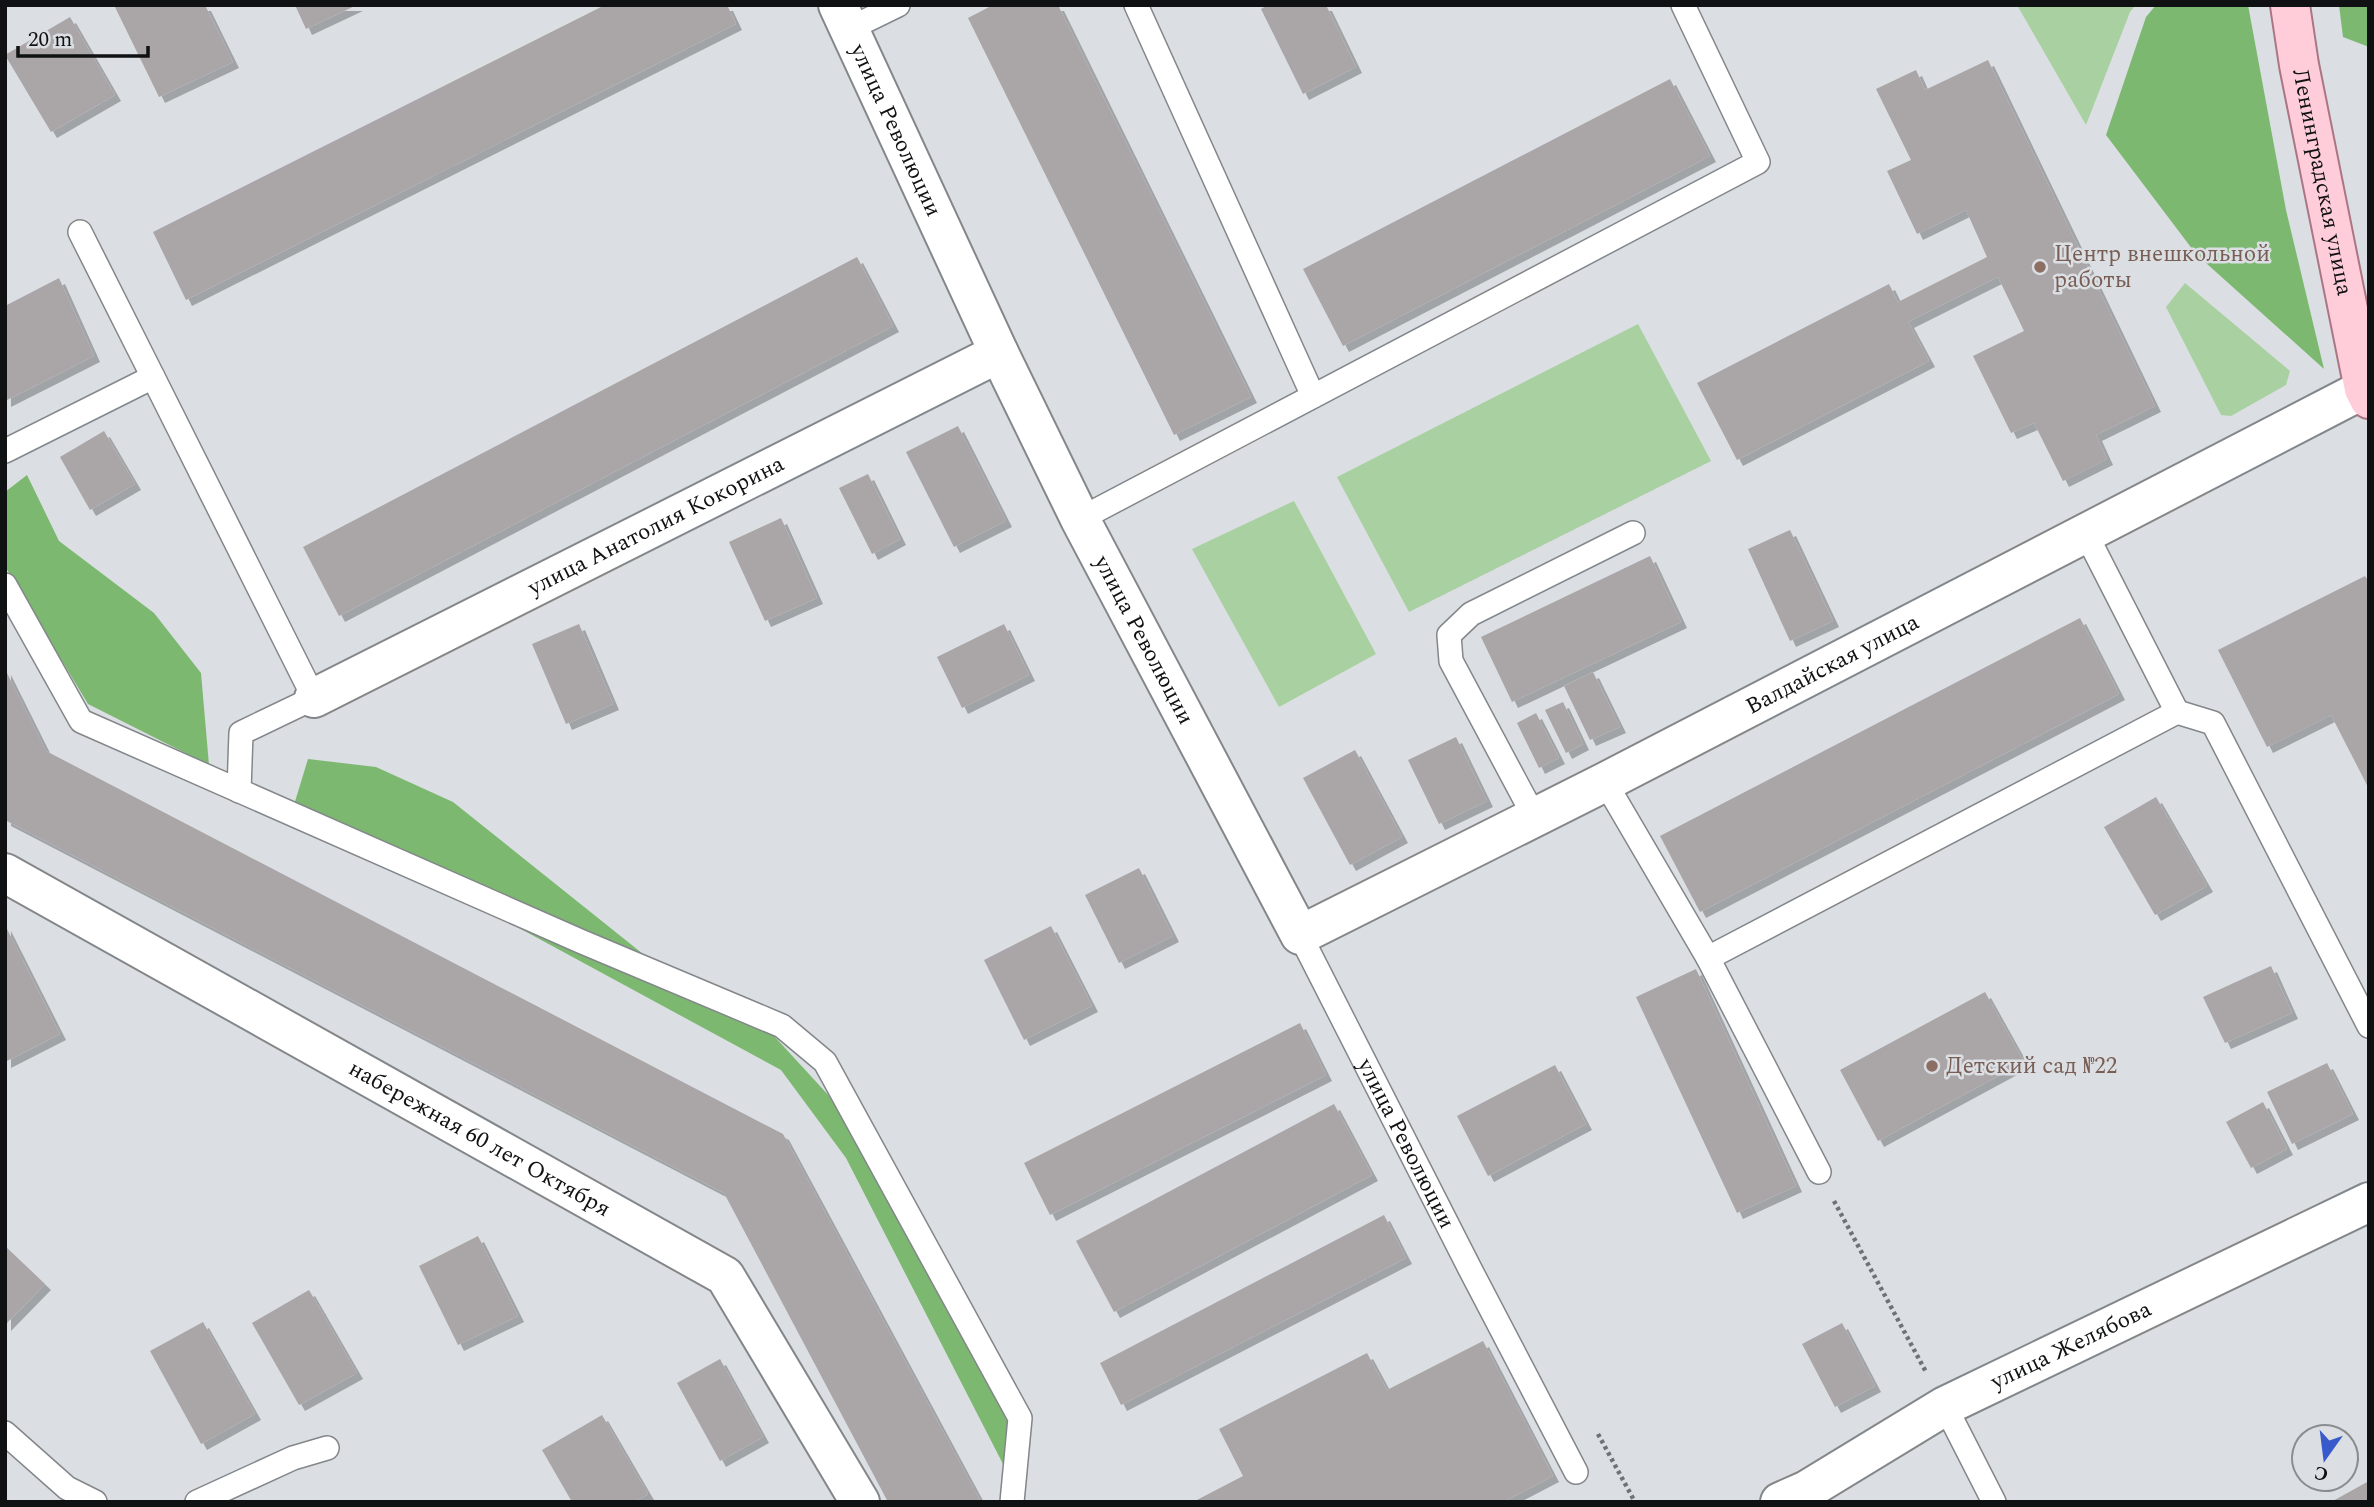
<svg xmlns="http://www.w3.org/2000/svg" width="2374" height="1507" font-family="Spectral,serif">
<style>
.green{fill:#a9d0a1}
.forest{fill:#7cb870}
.building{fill:#aaa5a7;filter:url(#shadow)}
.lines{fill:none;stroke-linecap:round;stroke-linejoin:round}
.service-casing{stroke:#83878a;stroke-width:26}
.minor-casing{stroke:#83878a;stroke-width:42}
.primary-casing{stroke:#ab7684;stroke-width:42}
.path{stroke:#6f7274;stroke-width:4.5;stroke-dasharray:3.5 3.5;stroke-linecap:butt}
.service{stroke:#fff;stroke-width:23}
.minor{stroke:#fff;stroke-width:38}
.primary{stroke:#ffcdda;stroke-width:38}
.education-dot{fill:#8d6e63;stroke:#dbdfe3;stroke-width:2.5}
.labels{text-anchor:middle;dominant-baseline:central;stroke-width:5;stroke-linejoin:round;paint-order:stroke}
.street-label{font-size:23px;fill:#101112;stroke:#dbdfe3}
.education-label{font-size:23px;fill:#785e54;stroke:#dbdfe3;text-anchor:start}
</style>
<defs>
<filter id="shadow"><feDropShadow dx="6" dy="6" stdDeviation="0" flood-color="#0004"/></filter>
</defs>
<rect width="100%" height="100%" fill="#dbdfe3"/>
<g class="green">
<path d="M2017,5H2136L2130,12L2086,125Z"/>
<path d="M2185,283L2290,371L2286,385L2231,416L2221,415L2166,307Z"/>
<path d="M1638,324L1711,461L1409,612L1337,477Z"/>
<path d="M1294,501L1376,654L1279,707L1192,549Z"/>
</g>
<g class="forest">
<path d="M2156,5H2248L2286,210L2324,369L2196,254L2106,135L2146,17Z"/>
<path d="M2339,5H2369V47L2343,37Z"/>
<path d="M27,475L59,541L154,613L201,673L209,765L88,704L6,568L5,492Z"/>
<path d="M308,759L376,767L453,802L653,962L749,1009L866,1136L1025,1457L1003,1464L846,1158L781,1070L473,903L354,855L290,818Z"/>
</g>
<g class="building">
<path d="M114,5H205L233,62L159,97Z"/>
<path d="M295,5H357L306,29Z"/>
<path d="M605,5H727L736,24L186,300L153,232Z"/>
<path d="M993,5H1058L1251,397L1174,435L968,18Z"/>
<path d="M1268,5H1326L1356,67L1303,94L1261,9Z"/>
<path d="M70,17L115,95L51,132L5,55Z"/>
<path d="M1988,60L2155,406L2096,435L2107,459L2063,481L2034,423L2011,433L1973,356L2024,331L1998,277L1908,322L1929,361L1737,460L1697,383L1889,284L1898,302L1987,257L1966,210L1917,234L1887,171L1911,160L1876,89L1916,70L1925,90Z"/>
<path d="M1670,79L1710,156L1343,346L1303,269Z"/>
<path d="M857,257L893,326L339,616L303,547Z"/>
<path d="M59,278L94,356L5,401V306Z"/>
<path d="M958,426L1006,521L954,547L906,452Z"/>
<path d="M104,431L135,484L90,510L60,457Z"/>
<path d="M868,474L900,539L872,554L839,488Z"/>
<path d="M781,518L817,598L765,621L729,542Z"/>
<path d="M1790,530L1833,621L1790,641L1748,549Z"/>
<path d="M1650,556L1681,622L1512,702L1481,637Z"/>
<path d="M2365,576L2369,582V789L2331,715L2267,747L2218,650Z"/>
<path d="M2080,618L2119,694L1700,912L1660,836Z"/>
<path d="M579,624L613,704L566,724L532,644Z"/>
<path d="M1004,624L1029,675L962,708L937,657Z"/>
<path d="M5,669L46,751L783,1134L981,1502H888L724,1193L5,820Z"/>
<path d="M1593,672L1620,727L1590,740L1564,686Z"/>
<path d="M1563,702L1583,744L1566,753L1545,710Z"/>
<path d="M1536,713L1559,758L1539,768L1517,723Z"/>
<path d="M1456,737L1487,801L1439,824L1408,760Z"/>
<path d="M1355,750L1402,837L1350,865L1303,778Z"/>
<path d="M2156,797L2207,886L2155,915L2104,827Z"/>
<path d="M1139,868L1173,936L1119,963L1085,895Z"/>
<path d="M5,925L60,1034L5,1062Z"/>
<path d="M1051,926L1092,1006L1024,1040L984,960Z"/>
<path d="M2271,966L2292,1013L2225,1043L2203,997Z"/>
<path d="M1696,969L1796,1186L1737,1213L1636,997Z"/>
<path d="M1985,992L2024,1062L1878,1141L1840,1070Z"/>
<path d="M1300,1023L1326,1075L1050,1215L1024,1163Z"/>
<path d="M2327,1063L2353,1114L2292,1144L2267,1092Z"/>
<path d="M1555,1065L1586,1124L1488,1176L1457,1116Z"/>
<path d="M2263,1102L2287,1149L2251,1168L2226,1122Z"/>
<path d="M1334,1104L1372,1175L1114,1312L1076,1241Z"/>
<path d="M1384,1215L1406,1258L1121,1405L1100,1363Z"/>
<path d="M478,1236L518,1316L458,1345L419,1266Z"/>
<path d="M5,1246L45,1284L5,1325Z"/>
<path d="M309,1290L357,1373L299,1405L252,1323Z"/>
<path d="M203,1322L255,1414L201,1444L150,1351Z"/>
<path d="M1842,1323L1875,1386L1835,1407L1802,1344Z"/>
<path d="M1483,1341L1553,1476L1503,1502H1193L1243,1476L1219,1429L1367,1353L1387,1390Z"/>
<path d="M720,1359L763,1437L720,1461L677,1383Z"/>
<path d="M602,1415L648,1494L634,1502H572L542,1450Z"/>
<path d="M2369,1481V1502H2331Z"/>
</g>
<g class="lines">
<defs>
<g id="service">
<path d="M1136,5L1313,396"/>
<path d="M849,29L898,5"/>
<path d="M80,232L153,377"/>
<path d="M5,451L153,377L314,698L241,733L239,791"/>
<path d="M1080,519L1758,162L1683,5"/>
<path d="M2086,534L2177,712L2213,723L2369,1026"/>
<path d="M5,585L81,721L580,941L782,1026L825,1062L1020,1418L1012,1502"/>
<path d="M1605,782L1708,958L1819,1172"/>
<path d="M1535,818L1451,661L1449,635L1471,614L1633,533"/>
<path id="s1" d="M1300,935L1469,1267L1576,1472"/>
<path d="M1708,958L2177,712"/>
<path d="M1945,1406L1994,1502"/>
<path d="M5,1433L67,1488L95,1502"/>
<path d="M197,1502L293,1458L327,1448"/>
</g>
<g id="minor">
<path id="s2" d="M838,5L999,353L1080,519L1300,935L1605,782L2364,389"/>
<path id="s3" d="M314,698L999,353"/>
<path id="s4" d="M5,873L725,1276L860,1502"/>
<path id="s5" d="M1780,1502L1807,1490L1945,1406L2369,1202"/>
</g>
<g id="primary">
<path id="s6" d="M2290,5L2299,65L2364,389L2369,399"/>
</g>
</defs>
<use href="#service" class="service-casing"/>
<use href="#minor" class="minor-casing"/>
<use href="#primary" class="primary-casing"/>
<g class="path">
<path d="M1834,1201L1926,1372"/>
<path d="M1598,1434L1635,1502"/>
</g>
<use href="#service" class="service"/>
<use href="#minor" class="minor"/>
<use href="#primary" class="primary"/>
</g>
<g class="education-dot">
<circle cx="2040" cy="267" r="7"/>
<circle cx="1932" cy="1066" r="7"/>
</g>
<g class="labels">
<g class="street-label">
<text stroke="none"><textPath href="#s2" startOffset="138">улица Революции</textPath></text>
<text stroke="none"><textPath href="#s6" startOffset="180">Ленинградская улица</textPath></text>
<text stroke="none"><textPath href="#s3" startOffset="383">улица Анатолия Кокорина</textPath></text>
<text stroke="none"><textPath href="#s2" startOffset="705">улица Революции</textPath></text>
<text stroke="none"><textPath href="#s2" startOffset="1636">Валдайская улица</textPath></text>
<text stroke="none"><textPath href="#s4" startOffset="544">набережная 60 лет Октября</textPath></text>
<text stroke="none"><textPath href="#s1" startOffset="234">улица Революции</textPath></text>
<text stroke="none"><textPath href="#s5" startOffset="331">улица Желябова</textPath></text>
</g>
<g class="education-label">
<text x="2054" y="254">Центр внешкольной<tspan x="2054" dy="26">работы</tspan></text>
<text x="1946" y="1066">Детский сад №22</text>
</g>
</g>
<rect width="2374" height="1507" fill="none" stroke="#101112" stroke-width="14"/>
<g transform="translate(2325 1458) rotate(194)"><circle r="33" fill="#dbdfe3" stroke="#8a8d8f" stroke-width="2"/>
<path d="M0-5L12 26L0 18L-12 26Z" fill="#395acb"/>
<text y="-10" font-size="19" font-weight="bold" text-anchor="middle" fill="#101112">С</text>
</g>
<path d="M18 46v10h130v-10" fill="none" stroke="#101112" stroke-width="3.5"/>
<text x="28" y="46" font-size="21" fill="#101112" stroke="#dbdfe3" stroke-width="5" paint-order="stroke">20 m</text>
</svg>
